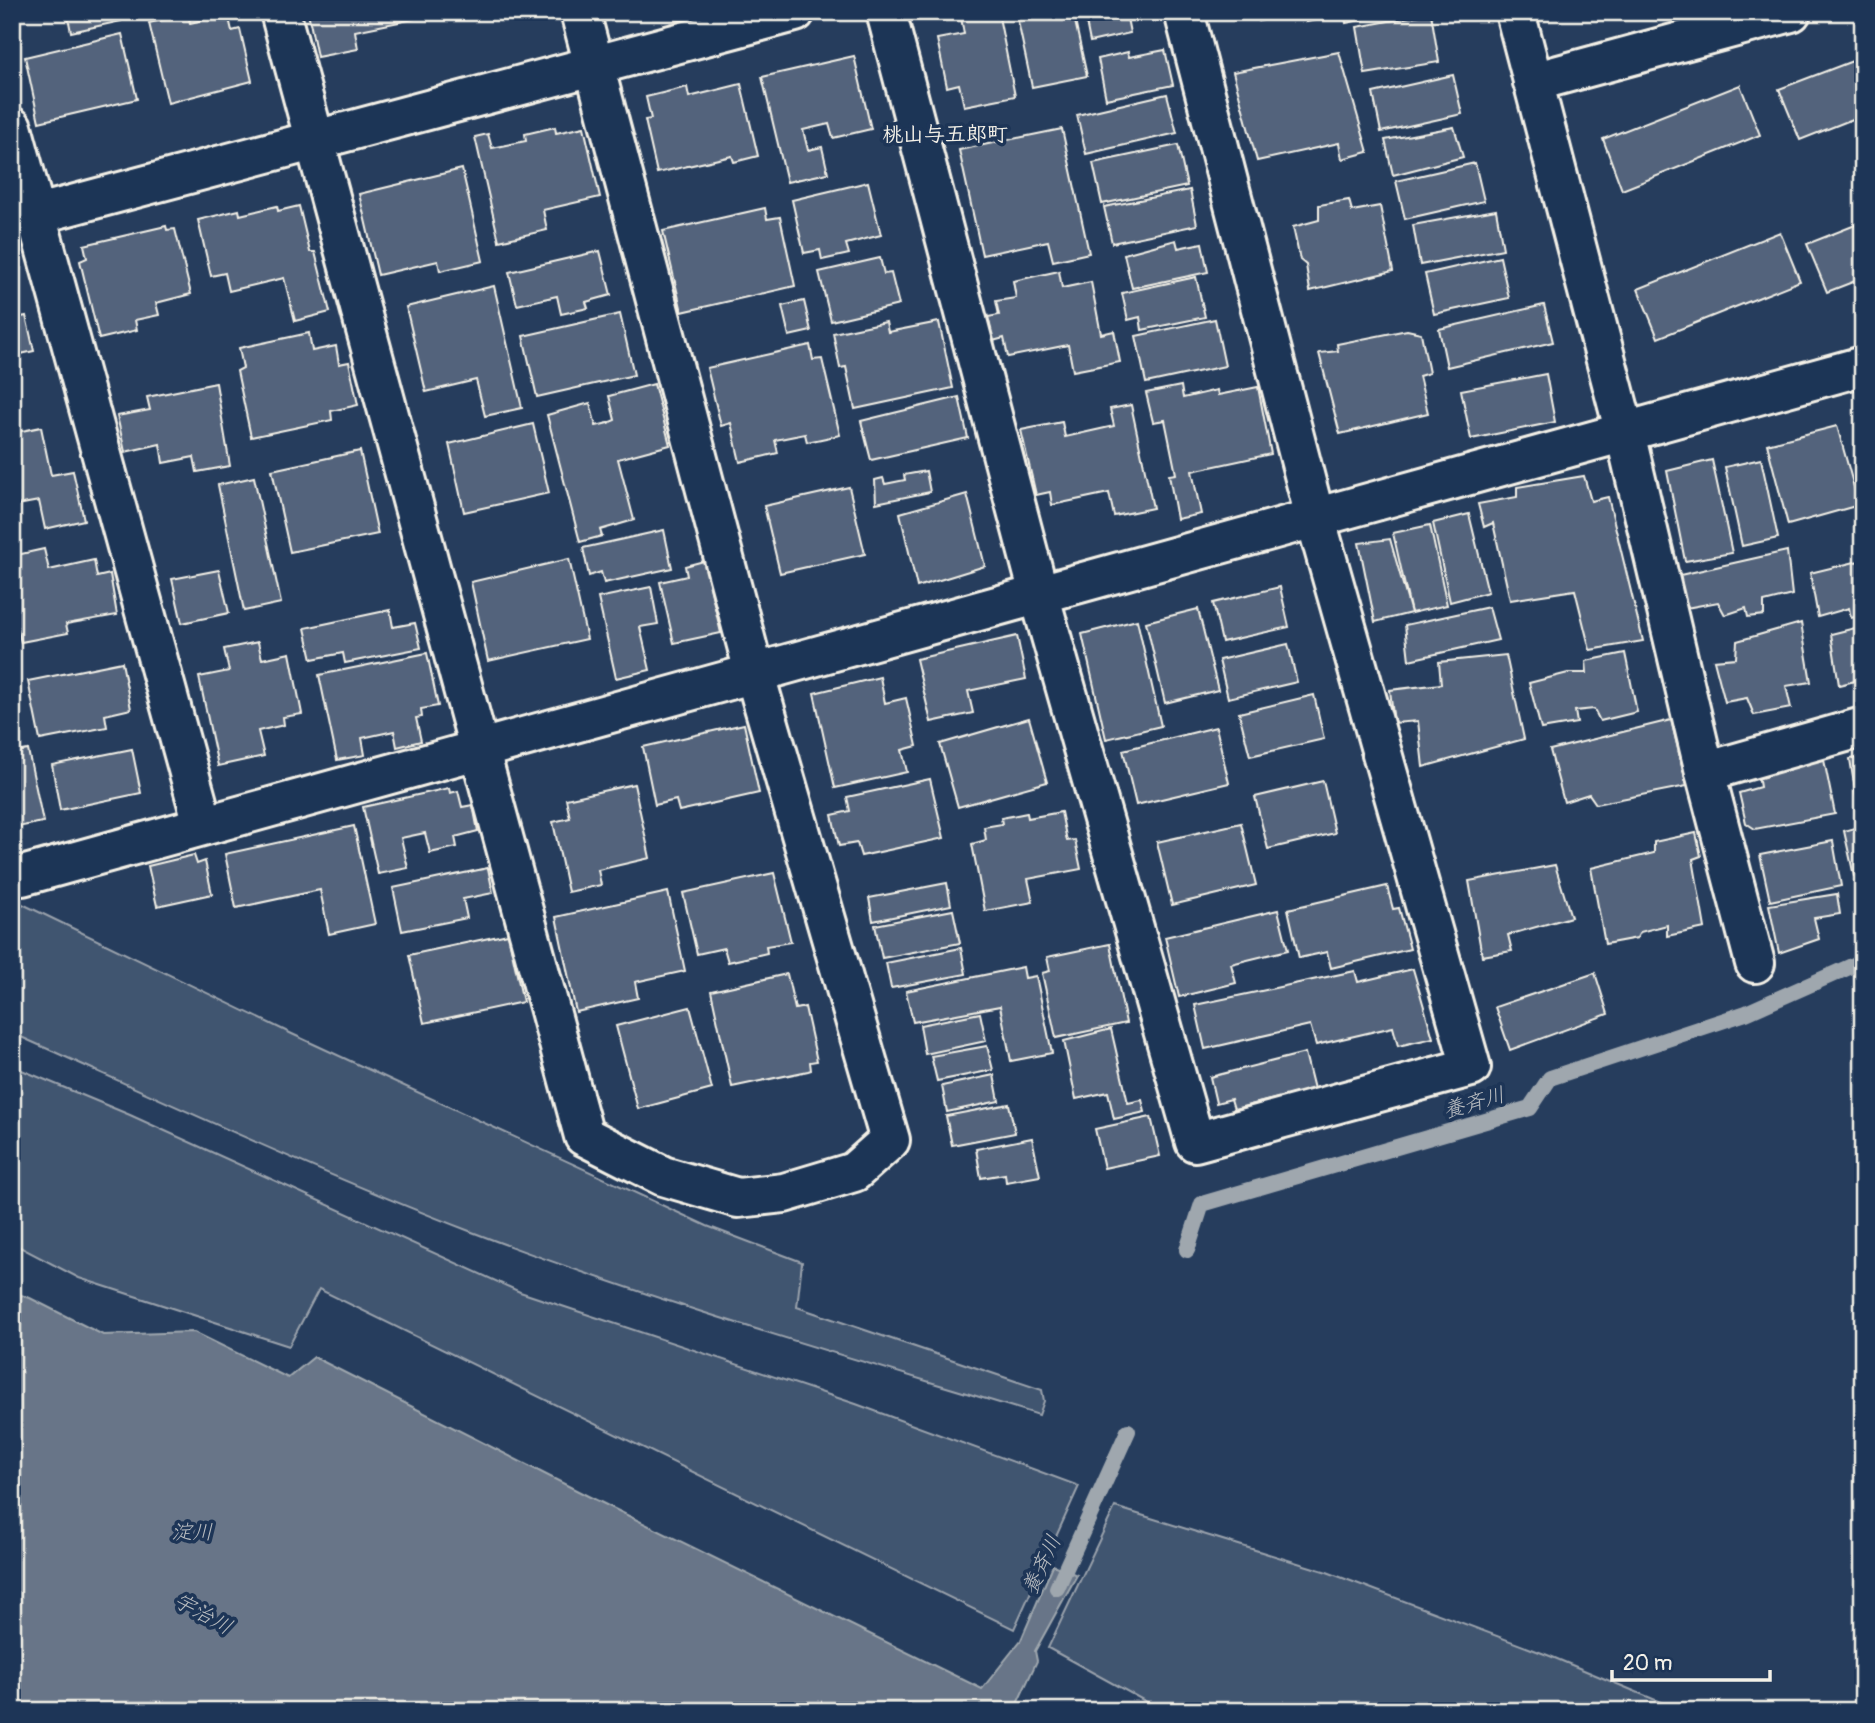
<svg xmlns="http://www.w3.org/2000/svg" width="1875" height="1723" font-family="Pangolin,'Klee One',sans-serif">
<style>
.green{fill:#40546f;stroke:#9aa2ac;stroke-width:2}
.water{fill:#677588;stroke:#9fa7ae;stroke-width:2}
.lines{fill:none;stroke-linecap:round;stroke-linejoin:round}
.stream{stroke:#9fa7ae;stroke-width:16}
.building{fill:#52647b;stroke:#f4f1e8;stroke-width:2}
.minor-casing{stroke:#f4f1e8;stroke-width:44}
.minor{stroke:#1d3557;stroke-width:38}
.labels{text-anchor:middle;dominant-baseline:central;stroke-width:7;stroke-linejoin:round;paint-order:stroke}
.neighbourhood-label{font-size:21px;font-weight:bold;fill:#f4f1e8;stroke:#1d3557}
.water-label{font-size:21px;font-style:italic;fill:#bcbfc2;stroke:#1d3557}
</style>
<rect width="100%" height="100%" fill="#263d5d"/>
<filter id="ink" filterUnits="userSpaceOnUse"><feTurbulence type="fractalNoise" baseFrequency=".0143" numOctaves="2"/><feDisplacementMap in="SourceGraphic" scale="14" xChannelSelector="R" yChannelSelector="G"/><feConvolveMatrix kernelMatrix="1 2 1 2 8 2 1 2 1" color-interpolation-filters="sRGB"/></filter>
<g filter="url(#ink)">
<g class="green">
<path d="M12,899L292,1034L707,1226L802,1262L797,1307L1042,1390L1044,1401L1039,1415C849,1357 658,1303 472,1232C316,1172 165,1101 12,1033Z"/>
<path d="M12,1066L130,1115L520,1292L856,1404L1079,1486L1014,1629L319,1289L289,1346L79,1278L12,1243Z"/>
<path d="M1115,1507L1327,1572L1550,1656L1682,1711H1163L1048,1648Z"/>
</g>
<path class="water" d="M12,1292L30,1298L103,1335L194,1332L288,1378L314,1357L588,1496L982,1689L1021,1640L1053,1565L1077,1575L1035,1651L1037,1661L1017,1704L1028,1711H12Z"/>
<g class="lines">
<g class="stream">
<path d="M1187,1250L1202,1204L1530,1108L1550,1078L1746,1013L1863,961"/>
<path d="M1057,1588L1128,1431"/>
</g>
</g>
<g class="building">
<path d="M67,12H119L121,21L71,32Z"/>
<path d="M308,12H413L414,19L355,31L358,49L317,57Z"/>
<path d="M447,12H475L448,18Z"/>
<path d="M503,12H529L504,17Z"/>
<path d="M960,12H998L1015,96L964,106L959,84L947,87L937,39L964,34Z"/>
<path d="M1016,12H1073L1087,76L1032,87Z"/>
<path d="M1084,12H1132L1126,13L1130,33L1090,42Z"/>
<path d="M1257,12H1298L1259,21Z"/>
<path d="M1303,12H1326L1327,18L1306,22Z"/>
<path d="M1344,12H1399L1346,23Z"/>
<path d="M1431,13L1439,62L1365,74L1357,27Z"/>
<path d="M188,14L190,23L228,14L232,31L240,29L252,81L168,103L149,23Z"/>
<path d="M122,34L137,99L39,122L25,57Z"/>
<path d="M1165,50L1173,85L1106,99L1098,59L1128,52L1129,57Z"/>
<path d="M1339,52L1368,152L1342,159L1339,143L1257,161L1233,72Z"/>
<path d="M854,56L871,129L833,138L829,124L803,130L808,150L822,147L828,173L787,182L762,77Z"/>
<path d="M1863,57V115L1800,140L1779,89Z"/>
<path d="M1453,75L1462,114L1381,132L1373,93Z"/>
<path d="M741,84L758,156L734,162L732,156L657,173L645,120L651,119L646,97L687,87L689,97Z"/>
<path d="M1740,85L1760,135L1622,190L1603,139Z"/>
<path d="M1167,94L1177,133L1086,154L1077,115Z"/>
<path d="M555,127L556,133L584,127L600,197L543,210L547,230L499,241L475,137L488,134L492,148L526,141L525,134Z"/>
<path d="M1454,127L1463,157L1393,175L1385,140Z"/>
<path d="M1062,129L1089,253L1053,261L1048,241L982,255L959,150Z"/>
<path d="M1178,145L1187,186L1102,204L1093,163Z"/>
<path d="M1475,163L1484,201L1405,219L1396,181Z"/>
<path d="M462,169L483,261L440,271L438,261L378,275L359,194Z"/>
<path d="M868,182L881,235L846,244L849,254L822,260L820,250L804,253L792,200Z"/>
<path d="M1190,190L1197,225L1112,243L1104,207Z"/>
<path d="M1349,200L1352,211L1380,206L1393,271L1310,291L1306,265L1300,260L1293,227L1319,220V205Z"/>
<path d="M277,206L278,211L299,206L310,252H315L330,312L295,321L284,278L229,291L225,273L211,276L198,220L239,210L240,215Z"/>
<path d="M765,208L767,219L780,217L795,286L682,312L663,231Z"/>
<path d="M1496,210L1503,249L1420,265L1413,225Z"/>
<path d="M1863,222V278L1827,292L1807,244Z"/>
<path d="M166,226L167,230L175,229L191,294L156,303L159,315L135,320L137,330L99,339L80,261L87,258L84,245Z"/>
<path d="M1780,232L1800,281L1658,338L1638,289Z"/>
<path d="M1176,240L1178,248L1202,243L1208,272L1132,288L1124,254Z"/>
<path d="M600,251L611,295L586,302L588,308L561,314L557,296L517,305L509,272Z"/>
<path d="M1500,257L1509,298L1434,314L1425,274Z"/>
<path d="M880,258L884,274L891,273L899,305L831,321L819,272Z"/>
<path d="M1059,271L1062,288L1091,282L1101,334L1114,331L1120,362L1073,371L1068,345L1008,357L1004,338L993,341L988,317L999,315L996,301L1016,298L1013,281Z"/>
<path d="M1196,277L1205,317L1142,330L1140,317L1128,320L1122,293Z"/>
<path d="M494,286L522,408L485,416L476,380L426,392L406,307Z"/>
<path d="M804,301L811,331L789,336L782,306Z"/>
<path d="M1544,305L1553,342L1447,367L1439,329Z"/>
<path d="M620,314L634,375L537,397L523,336Z"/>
<path d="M26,316L34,351L12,356V319Z"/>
<path d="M1215,319L1225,366L1146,383L1136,336Z"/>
<path d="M886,322L888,332L939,322L953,388L855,409L846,367L840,368L833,333Z"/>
<path d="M1407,330L1421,333L1429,373L1419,376L1428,413L1340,434L1319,353L1338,351L1337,344Z"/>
<path d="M309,333L312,351L336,346L339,364L349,362L358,405L331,411L332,420L251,437L237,371L243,368L239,348Z"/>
<path d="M810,345L813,360L822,359L840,435L807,442L805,434L775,440L778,453L740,462L731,423L721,426L707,368Z"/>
<path d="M1546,374L1555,422L1471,439L1461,390Z"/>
<path d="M216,383L230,466L197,472L194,457L163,463L160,444L125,452L117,416L150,410L147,397Z"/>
<path d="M654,384L670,445L618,459L634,520L600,530L602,536L580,542L547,415L590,403L596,426L608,423L615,420L609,396Z"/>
<path d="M1181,386L1183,398L1217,390L1218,395L1258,387L1271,454L1192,471L1201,514L1177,519L1169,475L1176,474L1165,420L1153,422L1146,393Z"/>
<path d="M959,397L968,438L871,460L861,421Z"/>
<path d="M1131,405L1153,508L1114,516L1109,493L1052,505L1050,492L1036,495L1021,430L1062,422L1065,437L1114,426L1110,409Z"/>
<path d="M533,424L549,493L464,512L449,444Z"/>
<path d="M1837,426L1859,505L1788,525L1767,444Z"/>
<path d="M41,427L51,475L73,471L84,520L45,529L39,501L12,506V433Z"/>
<path d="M360,451L378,534L290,552L272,470Z"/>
<path d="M1761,459L1778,538L1742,546L1725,467Z"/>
<path d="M1712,460L1732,553L1685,561L1667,471Z"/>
<path d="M926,471L930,492L876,503L875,480L883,478L885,484L905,480L904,475Z"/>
<path d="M1584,476L1591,501L1608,497L1643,641L1590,650L1575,590L1510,600L1493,523L1484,527L1478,504L1517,497V487Z"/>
<path d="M254,477L281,603L244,611L218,485Z"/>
<path d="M849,487L865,554L780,573L764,506Z"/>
<path d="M967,494L985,566L917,587L900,513Z"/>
<path d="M1469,514L1488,592L1450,602L1433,523Z"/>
<path d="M1430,525L1447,605L1411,613L1393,533Z"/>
<path d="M664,530L672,568L604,583L601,572L589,576L583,548Z"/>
<path d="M1390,539L1411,613L1375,622L1359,543Z"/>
<path d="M44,549L49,570L94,560L97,577L110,574L117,615L66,624L68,633L21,642L16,624H12V556Z"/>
<path d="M1787,551L1792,595L1764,602V615L1748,617L1746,608L1725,615L1718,602L1686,608L1680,575Z"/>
<path d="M569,559L587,639L488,661L471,582Z"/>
<path d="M1863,560V615L1851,618L1849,608L1818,617L1810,573Z"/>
<path d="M704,561L721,633L674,643L660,582L687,576L685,566Z"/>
<path d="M219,570L229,613L182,623L172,579Z"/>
<path d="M651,587L658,624L640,627L650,670L616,678L598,598Z"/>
<path d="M1280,587L1289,627L1222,642L1213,603Z"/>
<path d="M1489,607L1498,640L1409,660L1405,625Z"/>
<path d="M1198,609L1218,690L1165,703L1146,622Z"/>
<path d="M390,610L393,627L415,623L421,648L345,663L343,653L312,659L305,628Z"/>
<path d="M1137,620L1161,726L1106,739L1082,634Z"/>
<path d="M1801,623L1811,682L1786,686L1791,708L1754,715L1747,698L1725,702L1714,660L1736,658L1737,641Z"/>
<path d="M1863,626V679L1839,685L1831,634Z"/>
<path d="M1017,636L1026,679L968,691L973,713L931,722L916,659Z"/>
<path d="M258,642L262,659L290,653L302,714L283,717L284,725L258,731L264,756L218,766L199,677L229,671L224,649Z"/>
<path d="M1288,644L1297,682L1228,698L1219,660Z"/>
<path d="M427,653L438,706L421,709L422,717L416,718L421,741L397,747L394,731L362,738L365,755L337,760L319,675Z"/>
<path d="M1625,653L1637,712L1600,721L1594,709L1575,711L1577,723L1541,729L1529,683L1568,673H1587L1586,661Z"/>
<path d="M1506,655L1524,739L1423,767L1418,721L1394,723L1390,690L1441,684L1439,662Z"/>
<path d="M122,662L131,709L105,715L107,727L40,740L28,681Z"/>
<path d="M880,677L885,703L906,698L917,746L902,750L907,772L835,788L814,693Z"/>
<path d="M1314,695L1324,739L1250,756L1239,713Z"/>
<path d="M1029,718L1047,782L958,807L940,744Z"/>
<path d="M1671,720L1687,786L1596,804L1589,794L1564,802L1550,750Z"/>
<path d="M744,724L759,793L679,811L676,800L655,805L643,747Z"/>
<path d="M12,725L17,748L12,749Z"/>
<path d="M1216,727L1229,783L1136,805L1123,750Z"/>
<path d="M132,749L141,793L60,810L52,765Z"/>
<path d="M28,750L43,822L12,828V753Z"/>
<path d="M1823,755L1835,814L1755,829L1746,823L1739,793L1760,787L1757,770Z"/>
<path d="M1863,757V795L1856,796L1850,759Z"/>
<path d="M930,779L944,838L861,856L857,843L839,846L832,815L850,811L847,797Z"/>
<path d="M1323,781L1335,833L1268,849L1255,797Z"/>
<path d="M634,784L650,858L598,870L601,885L568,892L553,822L570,818L566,799Z"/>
<path d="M449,788L450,793L458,791L462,807L473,805L478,831L455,837L457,847L430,853L425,833L401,838L408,868L378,874L363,807Z"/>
<path d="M1061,812L1067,841L1075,840L1081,869L1028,879L1033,902L985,911L972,844L986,840L984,827L1002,824L1001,818L1027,813L1028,818Z"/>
<path d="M1863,819V875L1854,876L1844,831L1858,827L1857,821Z"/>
<path d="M1241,823L1256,885L1172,905L1157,842Z"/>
<path d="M354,826L375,924L329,934L320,890L236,908L225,854Z"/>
<path d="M1696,833L1701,856L1693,859L1705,928L1667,936V925L1640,932L1637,938L1605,944L1591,868L1654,853V842Z"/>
<path d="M1833,841L1841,886L1770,901L1760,855Z"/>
<path d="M194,855L197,864L205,861L212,894L157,906L148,866Z"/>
<path d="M1555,865L1571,917L1508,935L1512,951L1482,956L1469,881Z"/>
<path d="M488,868L493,893L463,899L467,918L402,931L393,888Z"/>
<path d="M774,873L791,942L766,946L767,953L728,962L724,948L697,954L683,893Z"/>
<path d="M947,883L951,905L873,921L869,898Z"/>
<path d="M1387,886L1393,909L1399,908L1410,949L1331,968L1327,952L1299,958L1288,909Z"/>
<path d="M668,892L685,971L635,982L638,998L576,1012L556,917Z"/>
<path d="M1837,894L1840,914L1814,918L1819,939L1779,953L1769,905Z"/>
<path d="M953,910L960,943L882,958L875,925Z"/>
<path d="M1278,910L1288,950L1231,964L1236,983L1179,997L1165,937Z"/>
<path d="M508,934L523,1002L424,1023L409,955Z"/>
<path d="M1110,944L1126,1023L1056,1038L1042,973L1050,971L1047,957Z"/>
<path d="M961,948L966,974L891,988L886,963Z"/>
<path d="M1023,967L1025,978L1036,976L1052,1053L1011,1061L1000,1006L913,1022L906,991Z"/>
<path d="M1413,969L1433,1038L1398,1046L1393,1027L1316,1045L1310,1025L1205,1049L1195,1005L1355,971L1358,982Z"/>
<path d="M1595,973L1608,1014L1510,1050L1495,1007Z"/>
<path d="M787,974L795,1009L805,1007L817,1061L810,1062L811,1070L808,1071L732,1087L711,991Z"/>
<path d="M690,1007L712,1089L638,1109L616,1026Z"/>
<path d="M980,1013L986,1041L925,1054L920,1025Z"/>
<path d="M1111,1029L1128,1103L1142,1100L1145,1112L1114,1119L1108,1092L1076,1099L1064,1041Z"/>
<path d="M987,1046L993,1070L937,1081L931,1056Z"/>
<path d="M1305,1053L1314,1089L1234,1109L1231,1099L1216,1103L1210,1077Z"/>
<path d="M994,1075L999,1101L947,1112L942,1086Z"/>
<path d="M1009,1104L1015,1133L952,1145L946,1116Z"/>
<path d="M1151,1117L1160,1156L1104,1168L1095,1129Z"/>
<path d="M1032,1138L1040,1176L1006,1182L1005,1174L981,1178L976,1149Z"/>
</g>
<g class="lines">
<defs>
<g id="minor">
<path d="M280,12L584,1136L663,1176L738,1198L784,1193L854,1172L890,1140L754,672L580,12"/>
<path d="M886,12L1039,594L1195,1142L1471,1067L1315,517L1184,12"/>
<path d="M1515,12L1625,433L1705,772L1755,963"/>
<path d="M1533,82L1791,12"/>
<path d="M12,127L203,824"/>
<path d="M12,221L795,12"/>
<path d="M1705,772L1863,727"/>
<path d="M22,876L1863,366"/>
</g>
</defs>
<use href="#minor" class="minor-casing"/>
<use href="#minor" class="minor"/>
</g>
</g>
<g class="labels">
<g class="neighbourhood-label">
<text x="945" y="134">桃山与五郎町</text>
</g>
<g class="water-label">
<text transform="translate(1474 1103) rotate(-16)">養斉川</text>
<text x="192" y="1532">淀川</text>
<text transform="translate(1042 1565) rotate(-65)">養斉川</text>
<text transform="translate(203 1614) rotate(29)">宇治川</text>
</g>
</g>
<rect width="1875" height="1723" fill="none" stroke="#1d3557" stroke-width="42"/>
<rect x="21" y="21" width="1833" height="1681" fill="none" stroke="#f4f1e8" stroke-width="2.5" filter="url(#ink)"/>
<path d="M1612 1670v10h158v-10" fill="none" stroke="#f4f1e8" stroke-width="3.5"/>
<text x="1623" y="1670" font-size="21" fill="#f4f1e8" stroke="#1d3557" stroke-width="5" paint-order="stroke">20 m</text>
</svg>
